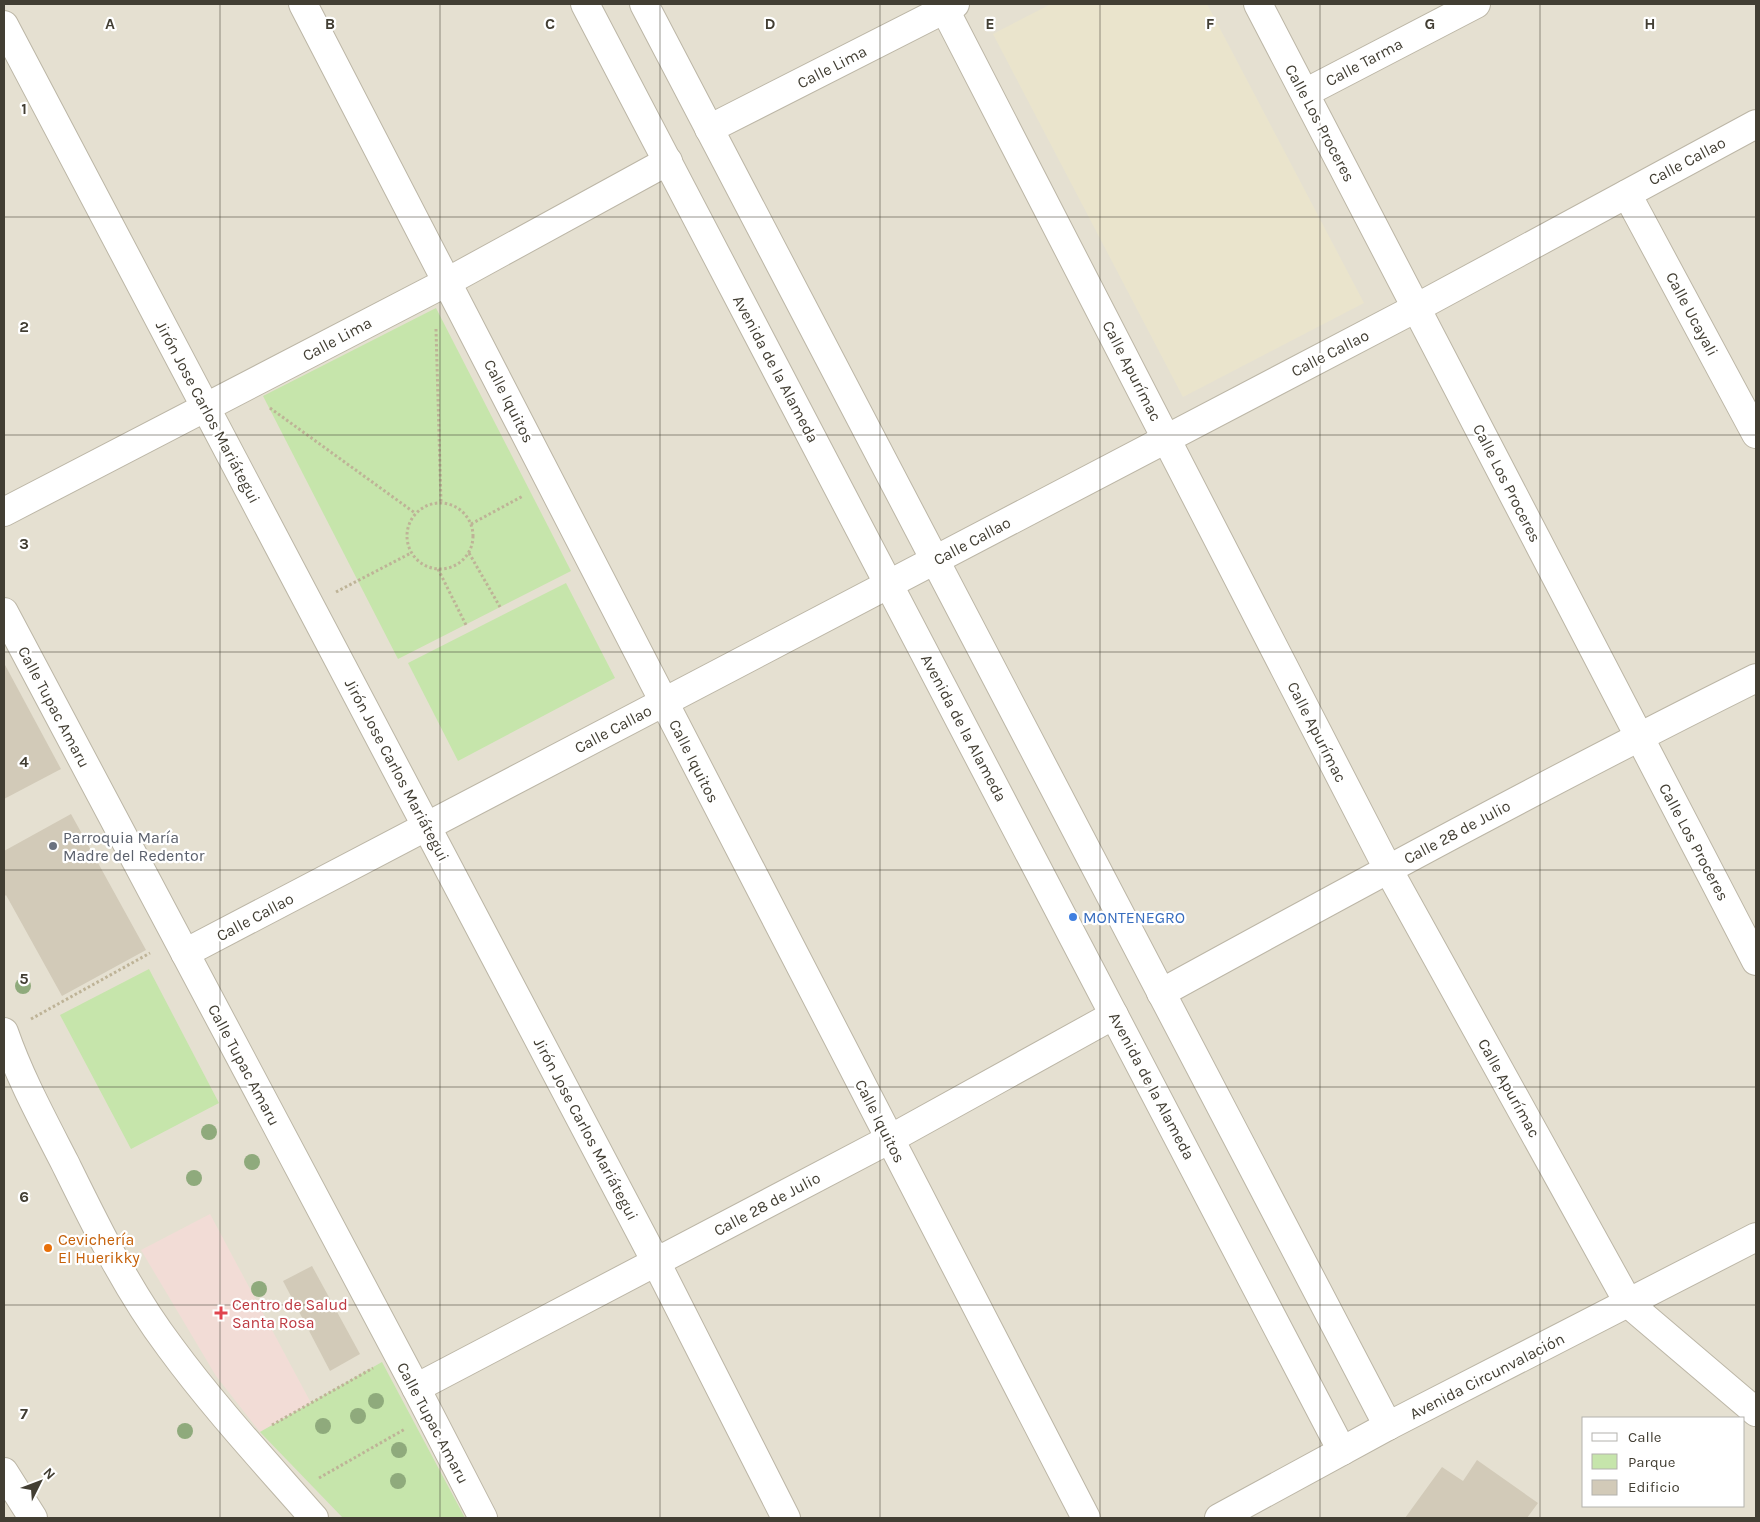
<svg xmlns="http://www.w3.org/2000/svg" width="1760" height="1522" font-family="Karla,sans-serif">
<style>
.residential{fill:#e5e0d1;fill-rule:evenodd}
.education{fill:#eae4cc}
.medical{fill:#f2dcd6}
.green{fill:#c6e5ab}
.building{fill:#d2cab8}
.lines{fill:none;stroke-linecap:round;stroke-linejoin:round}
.minor-casing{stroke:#bcb6a6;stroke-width:30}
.path{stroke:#beb397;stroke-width:3;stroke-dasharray:2.5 2.5;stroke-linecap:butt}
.minor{stroke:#fff;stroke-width:28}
.tree{fill:#8faa7c}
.grid{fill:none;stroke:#423e33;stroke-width:1;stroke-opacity:0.55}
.worship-dot{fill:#6b7280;stroke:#fff;stroke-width:2}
.shop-dot{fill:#3f7fe0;stroke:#fff;stroke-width:2}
.food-dot{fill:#e8710a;stroke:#fff;stroke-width:2}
.health-dot{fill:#e0444e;stroke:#fff;stroke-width:2}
.labels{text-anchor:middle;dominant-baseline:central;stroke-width:4.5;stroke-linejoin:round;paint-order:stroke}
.street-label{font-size:16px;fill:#423e33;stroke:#fff}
.worship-label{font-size:16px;fill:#5b616d;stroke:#fff;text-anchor:start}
.shop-label{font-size:16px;fill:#366cbe;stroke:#fff;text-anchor:start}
.food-label{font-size:16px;fill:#c56008;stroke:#fff;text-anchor:start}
.health-label{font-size:16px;fill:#be3a42;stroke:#fff;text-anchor:start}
.grid-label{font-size:16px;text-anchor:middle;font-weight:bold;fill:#423e33;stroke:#fff;stroke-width:4.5;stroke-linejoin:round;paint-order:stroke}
</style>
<rect width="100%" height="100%" fill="#f1eee3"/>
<path class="residential" d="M4,4H1756V1518H4ZM1584,1418H1744V1506H1584Z"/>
<path class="education" d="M1051,4H1207L1364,303L1183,397L993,34Z"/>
<path class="medical" d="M210,1214L311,1403L260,1432L216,1376L141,1250Z"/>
<g class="green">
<path d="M436,308L571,571L398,659L263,396Z"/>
<path d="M566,583L615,678L458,761L408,663Z"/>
<path d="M149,969L219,1103L131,1149L60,1015Z"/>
<path d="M382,1362L465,1518H343L260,1432Z"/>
</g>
<g class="building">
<path d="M4,663L61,769L4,799Z"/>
<path d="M71,814L146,950L62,996L6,895L4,897V851Z"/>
<path d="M312,1266L360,1354L330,1371L283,1281Z"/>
<path d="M1477,1460L1538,1503L1527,1518H1405L1442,1467L1463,1481Z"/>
</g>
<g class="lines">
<defs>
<g id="minor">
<path d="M303,4L1086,1518"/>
<path d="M585,4L1342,1451"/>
<path d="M644,4L1388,1426"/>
<path d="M942,4L1388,869L1629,1304L1756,1412"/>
<path d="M1258,4L1756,961"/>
<path d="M4,25L656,1262L786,1518"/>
<path d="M1305,93L1476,4"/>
<path d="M709,129L955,4"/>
<path d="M1627,194L1756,434"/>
<path d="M4,512L447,282L668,161"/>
<path d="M4,612L416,1388L483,1518"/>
<path d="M185,953L1416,308L1756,124"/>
<path d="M1161,993C1358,885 1555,778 1756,678"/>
<path d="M4,1032C20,1078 43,1120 65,1163C96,1226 127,1290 170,1347C214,1407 265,1462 314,1518"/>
<path d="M416,1388L890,1139L1114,1015"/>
<path d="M4,1472L33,1518"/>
<path d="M1219,1518L1388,1426L1756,1237"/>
</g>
</defs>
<use href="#minor" class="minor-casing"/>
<g class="path">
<path d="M436,329L441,503"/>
<path d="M270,408L415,513"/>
<circle cx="440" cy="536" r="33"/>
<path d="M471,524L523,496"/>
<path d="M469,553L500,607"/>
<path d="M438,569L466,625"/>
<path d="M336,592L411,553"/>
<path d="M31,1019L150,953"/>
<path d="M272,1425L373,1368"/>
<path d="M319,1478L405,1429"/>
</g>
<use href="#minor" class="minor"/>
</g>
<g class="tree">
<circle cx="23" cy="986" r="8"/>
<circle cx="209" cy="1132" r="8"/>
<circle cx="252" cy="1162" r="8"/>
<circle cx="194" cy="1178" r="8"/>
<circle cx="259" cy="1289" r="8"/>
<circle cx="376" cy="1401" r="8"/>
<circle cx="358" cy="1416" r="8"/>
<circle cx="323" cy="1426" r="8"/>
<circle cx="185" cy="1431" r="8"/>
<circle cx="399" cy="1450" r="8"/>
<circle cx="398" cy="1481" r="8"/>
</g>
<path class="grid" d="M220,4V1518M440,4V1518M660,4V1518M880,4V1518M1100,4V1518M1320,4V1518M1540,4V1518M4,217H1756M4,435H1756M4,652H1756M4,870H1756M4,1087H1756M4,1305H1756"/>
<circle class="worship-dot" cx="53" cy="846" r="5"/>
<circle class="shop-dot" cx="1073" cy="917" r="5"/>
<circle class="food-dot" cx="48" cy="1248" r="5"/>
<path class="health-dot" d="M218.5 1305.5h5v5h5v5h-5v5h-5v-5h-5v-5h5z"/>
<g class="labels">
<g class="street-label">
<text transform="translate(1364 62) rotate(-28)">Calle Tarma</text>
<text transform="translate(832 67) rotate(-27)">Calle Lima</text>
<text transform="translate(1320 123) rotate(62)">Calle Los Proceres</text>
<text transform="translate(1687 161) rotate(-28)">Calle Callao</text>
<text transform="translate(1692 314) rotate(62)">Calle Ucayali</text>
<text transform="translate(337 339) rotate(-28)">Calle Lima</text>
<text transform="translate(1330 353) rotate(-27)">Calle Callao</text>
<text transform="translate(776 369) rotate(62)">Avenida de la Alameda</text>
<text transform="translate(1132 371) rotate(63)">Calle Apurímac</text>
<text transform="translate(509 401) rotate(63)">Calle Iquitos</text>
<text transform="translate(208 412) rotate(62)">Jirón Jose Carlos Mariátegui</text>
<text transform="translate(1507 483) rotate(63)">Calle Los Proceres</text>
<text transform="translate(972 541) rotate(-28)">Calle Callao</text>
<text transform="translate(54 707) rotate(62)">Calle Tupac Amaru</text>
<text transform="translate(964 728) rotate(62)">Avenida de la Alameda</text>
<text transform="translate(613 729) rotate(-28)">Calle Callao</text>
<text transform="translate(1317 732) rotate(63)">Calle Apurímac</text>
<text transform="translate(694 761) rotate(63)">Calle Iquitos</text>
<text transform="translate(397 770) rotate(62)">Jirón Jose Carlos Mariátegui</text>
<text transform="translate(1457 832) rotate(-28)">Calle 28 de Julio</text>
<text transform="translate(1694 842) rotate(62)">Calle Los Proceres</text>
<text transform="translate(255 917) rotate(-28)">Calle Callao</text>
<text transform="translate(244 1065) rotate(62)">Calle Tupac Amaru</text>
<text transform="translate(1152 1086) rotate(62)">Avenida de la Alameda</text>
<text transform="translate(1509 1088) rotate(61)">Calle Apurímac</text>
<text transform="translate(880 1121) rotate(63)">Calle Iquitos</text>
<text transform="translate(586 1129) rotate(62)">Jirón Jose Carlos Mariátegui</text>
<text transform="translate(767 1204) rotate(-28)">Calle 28 de Julio</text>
<text transform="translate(1487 1376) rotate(-27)">Avenida Circunvalación</text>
<text transform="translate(433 1423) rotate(62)">Calle Tupac Amaru</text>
</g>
<g class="worship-label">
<text x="63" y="837">Parroquia María<tspan x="63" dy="18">Madre del Redentor</tspan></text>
</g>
<g class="shop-label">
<text x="1083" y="917">MONTENEGRO</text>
</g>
<g class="food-label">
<text x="58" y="1239">Cevichería<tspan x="58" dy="18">El Huerikky</tspan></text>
</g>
<g class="health-label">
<text x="232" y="1304">Centro de Salud<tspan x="232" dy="18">Santa Rosa</tspan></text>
</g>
</g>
<g class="grid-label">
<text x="110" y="29">A</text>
<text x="330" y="29">B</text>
<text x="550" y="29">C</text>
<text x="770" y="29">D</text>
<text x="990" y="29">E</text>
<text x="1210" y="29">F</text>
<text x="1430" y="29">G</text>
<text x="1650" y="29">H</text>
<text x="24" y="114">1</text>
<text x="24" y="332">2</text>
<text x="24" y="549">3</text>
<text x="24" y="767">4</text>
<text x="24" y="984">5</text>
<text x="24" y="1202">6</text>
<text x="24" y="1419">7</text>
</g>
<rect width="1760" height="1522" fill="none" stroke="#423e33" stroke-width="10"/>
<rect x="1582" y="1417" width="162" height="90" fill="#ffffff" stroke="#b3b2ad"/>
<rect x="1592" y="1433" width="25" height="8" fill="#ffffff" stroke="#b3b2ad"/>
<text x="1628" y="1442" font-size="15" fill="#423e33">Calle</text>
<rect x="1592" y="1454" width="25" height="15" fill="#c6e5ab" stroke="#b3b2ad"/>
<text x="1628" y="1467" font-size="15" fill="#423e33">Parque</text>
<rect x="1592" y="1480" width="25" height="15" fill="#d2cab8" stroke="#b3b2ad"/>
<text x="1628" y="1492" font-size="15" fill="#423e33">Edificio</text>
<g transform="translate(40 1482) rotate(48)" stroke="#ffffff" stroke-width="4" paint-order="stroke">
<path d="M0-4L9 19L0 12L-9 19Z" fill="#423e33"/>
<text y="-8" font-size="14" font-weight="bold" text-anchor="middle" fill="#423e33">N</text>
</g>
</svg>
